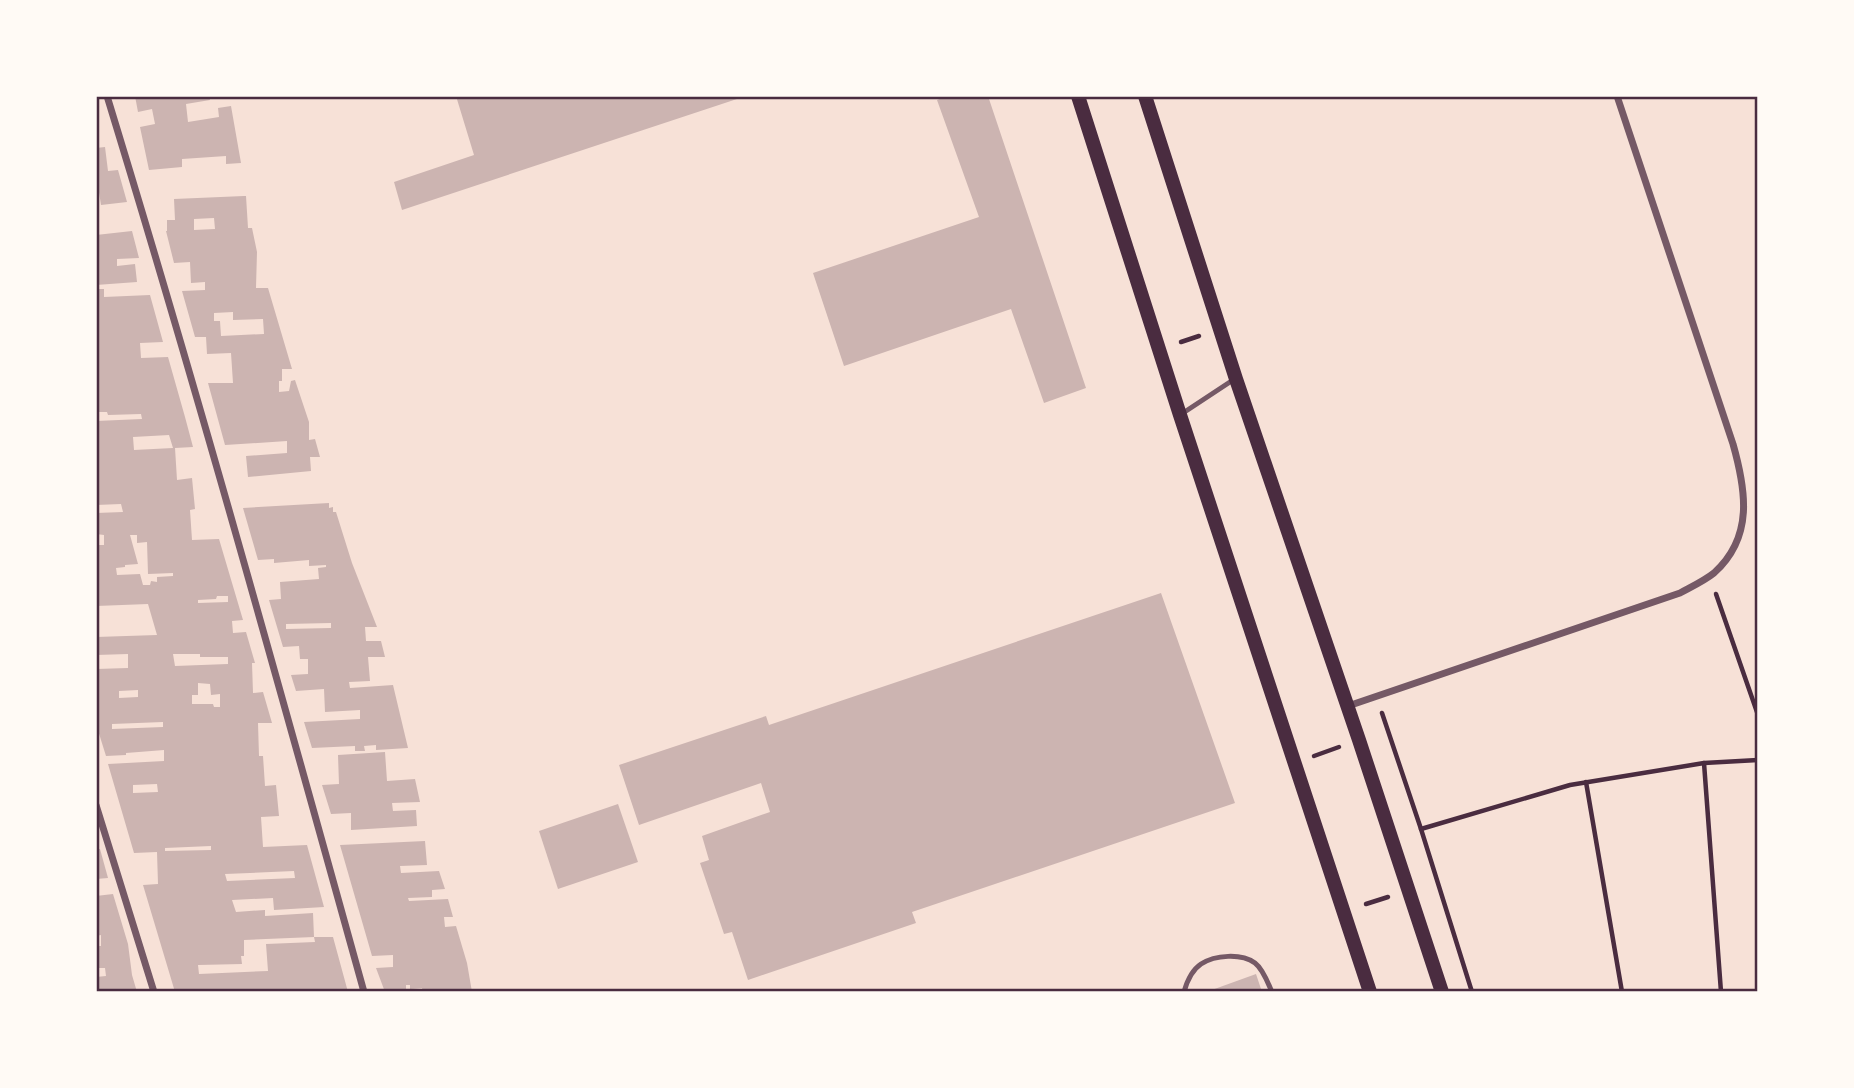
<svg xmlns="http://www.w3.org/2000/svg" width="1854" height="1088" font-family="'Source Sans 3',sans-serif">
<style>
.building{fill:#ccb4b1;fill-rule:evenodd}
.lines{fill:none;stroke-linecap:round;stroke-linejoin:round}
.path{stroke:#4a2c40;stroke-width:4.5}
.service{stroke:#755966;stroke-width:5}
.minor{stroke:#755966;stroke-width:7}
.secondary{stroke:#4a2c40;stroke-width:14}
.neatline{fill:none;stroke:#4a2c40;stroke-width:2.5}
</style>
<rect width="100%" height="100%" fill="#f7e1d7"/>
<g class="building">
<path d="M135,96H209L210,100L186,104L188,122L219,117L218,108L231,106L241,163L226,164V156L182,159V167L149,170L140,127L155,124L152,109L138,112Z"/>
<path d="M456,96H743V97L402,210L394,182L474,155Z"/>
<path d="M948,96H988L1086,388L1044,403L1011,309L844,366L813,273L979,217L937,100Z"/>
<path d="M105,147L108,171L118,170L127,202L101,205L96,173V148Z"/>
<path d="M244,196H246L248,228H252L257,252L256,288H268L292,369H282V381H279V392L289,391L291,381L295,380L309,422V440L315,439L320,457H310L311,471L248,477L246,456L287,453V441L225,445L208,383H233L231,353L207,354L206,337H195L182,291L205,290V282L191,283L190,262L174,263L166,231H167V220H175L174,199ZM214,218L215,229L194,230V219ZM233,312V320L263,319L264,334L221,336L220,321H214V313Z"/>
<path d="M132,231L139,258L117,259V266L135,264L137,282L96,285V267H98L96,235Z"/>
<path d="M96,289H104V297L150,295L163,342L140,343L141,358L168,357L185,417L193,447L175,448L177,480L192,478L195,509L190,510L192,540L219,539L243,620L232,621L233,633L246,632L255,663H252L253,693L263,692L272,723H258L259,756H263L265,786L276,785L279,816L261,817L263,847L307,845L324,907L274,910L273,898L232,900L236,912L265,910V916L313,913L314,937L244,940V956H241L242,964L198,965L199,974L268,971L266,944L315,942L314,937H333L348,992H175L143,885L158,884L157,852L134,853L108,764L164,761V750L126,753V755L106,756L96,724V669L128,668V654L96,655V637L157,635L148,604L96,606V545H104V535L96,534V513L123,512L121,504L96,505V421L142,419L141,414L108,415L107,412H96ZM169,435L173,448L134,450L133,437ZM130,535H137V543L147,542L148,574L173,573V576L157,577V582L151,581L150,585H143L140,574L117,575L116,568L125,567V565L138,564ZM217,596H228V602L198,603V600L216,599ZM173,654H200V657H228V664L175,666ZM198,683L210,684L211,695L220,694V707H214L213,704H192V695H198ZM138,690V697L119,698V691ZM163,722V727L112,729V724ZM157,784L158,792L133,793V785ZM211,846V850L165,851V848ZM294,871L295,878L227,881L225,874Z"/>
<path d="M329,503V508L333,507V512H336L352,563L377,627H365L366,641H381L385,657H368L370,681L349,682L350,688L393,685L408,748L376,750V745L364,746L365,751H355V746L312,748L304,722L360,719V710L325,712L324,689L296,691L291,675L308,674V659H300L299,646L283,647L269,600L281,599L280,582L319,579L318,568L326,567V565L309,566V560L274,563V559L258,560L243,508ZM331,623V628L286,629V624Z"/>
<path d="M1161,593L1235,803L912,912L916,923L748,980L732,932L724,934L700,863L709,860L702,836L770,812L761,783L639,825L619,765L766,716L769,725Z"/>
<path d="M385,752L387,781L415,779L420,802L392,803L393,811L416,810L417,826L351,830V813L331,814L322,785L339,784L338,755Z"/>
<path d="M618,804L638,862L558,889L539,831Z"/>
<path d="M425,841L427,865L400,866L401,873L439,871L445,889L432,890V897L408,898L409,901L448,899L453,917H444L445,927L456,926L467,963L472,992H423L422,988L410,989V985H406V992H385L376,968L393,967V955L372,956L340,845Z"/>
<path d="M96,849H100L108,878L96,879Z"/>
<path d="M113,894L128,944L132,975L137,992H96V977L106,976L105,968H96V946H101V935L96,936V896Z"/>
<path d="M1256,974L1262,992H1209V991Z"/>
</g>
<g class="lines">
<g class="path">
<path d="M1181,342L1199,336"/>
<path d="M1716,594L1758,715"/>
<path d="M1382,713L1421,829L1472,992"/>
<path d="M1314,756L1339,747"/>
<path d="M1704,763L1721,992"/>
<path d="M1586,782L1622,992"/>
<path d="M1421,829L1570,785L1704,763L1758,760"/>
<path d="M1366,904L1388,897"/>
</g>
<g class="service">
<path d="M1183,413L1233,380"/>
<path d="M1184,992C1187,981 1192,970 1201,964C1215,955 1241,953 1255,963C1263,969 1268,983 1272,992"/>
</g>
<g class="minor">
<path d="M107,96C198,393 281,693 364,992"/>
<path d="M1348,706L1680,593C1691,587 1704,581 1714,573C1754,537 1746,490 1733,444L1617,96"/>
<path d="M96,805L154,992"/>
</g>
<g class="secondary">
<path d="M1078,96L1180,415L1370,992"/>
<path d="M1145,96L1236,379L1359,740L1442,992"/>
</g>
</g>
<rect width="1854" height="1088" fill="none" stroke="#fffaf5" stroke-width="196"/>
<rect x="98" y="98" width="1658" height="892" class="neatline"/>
</svg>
